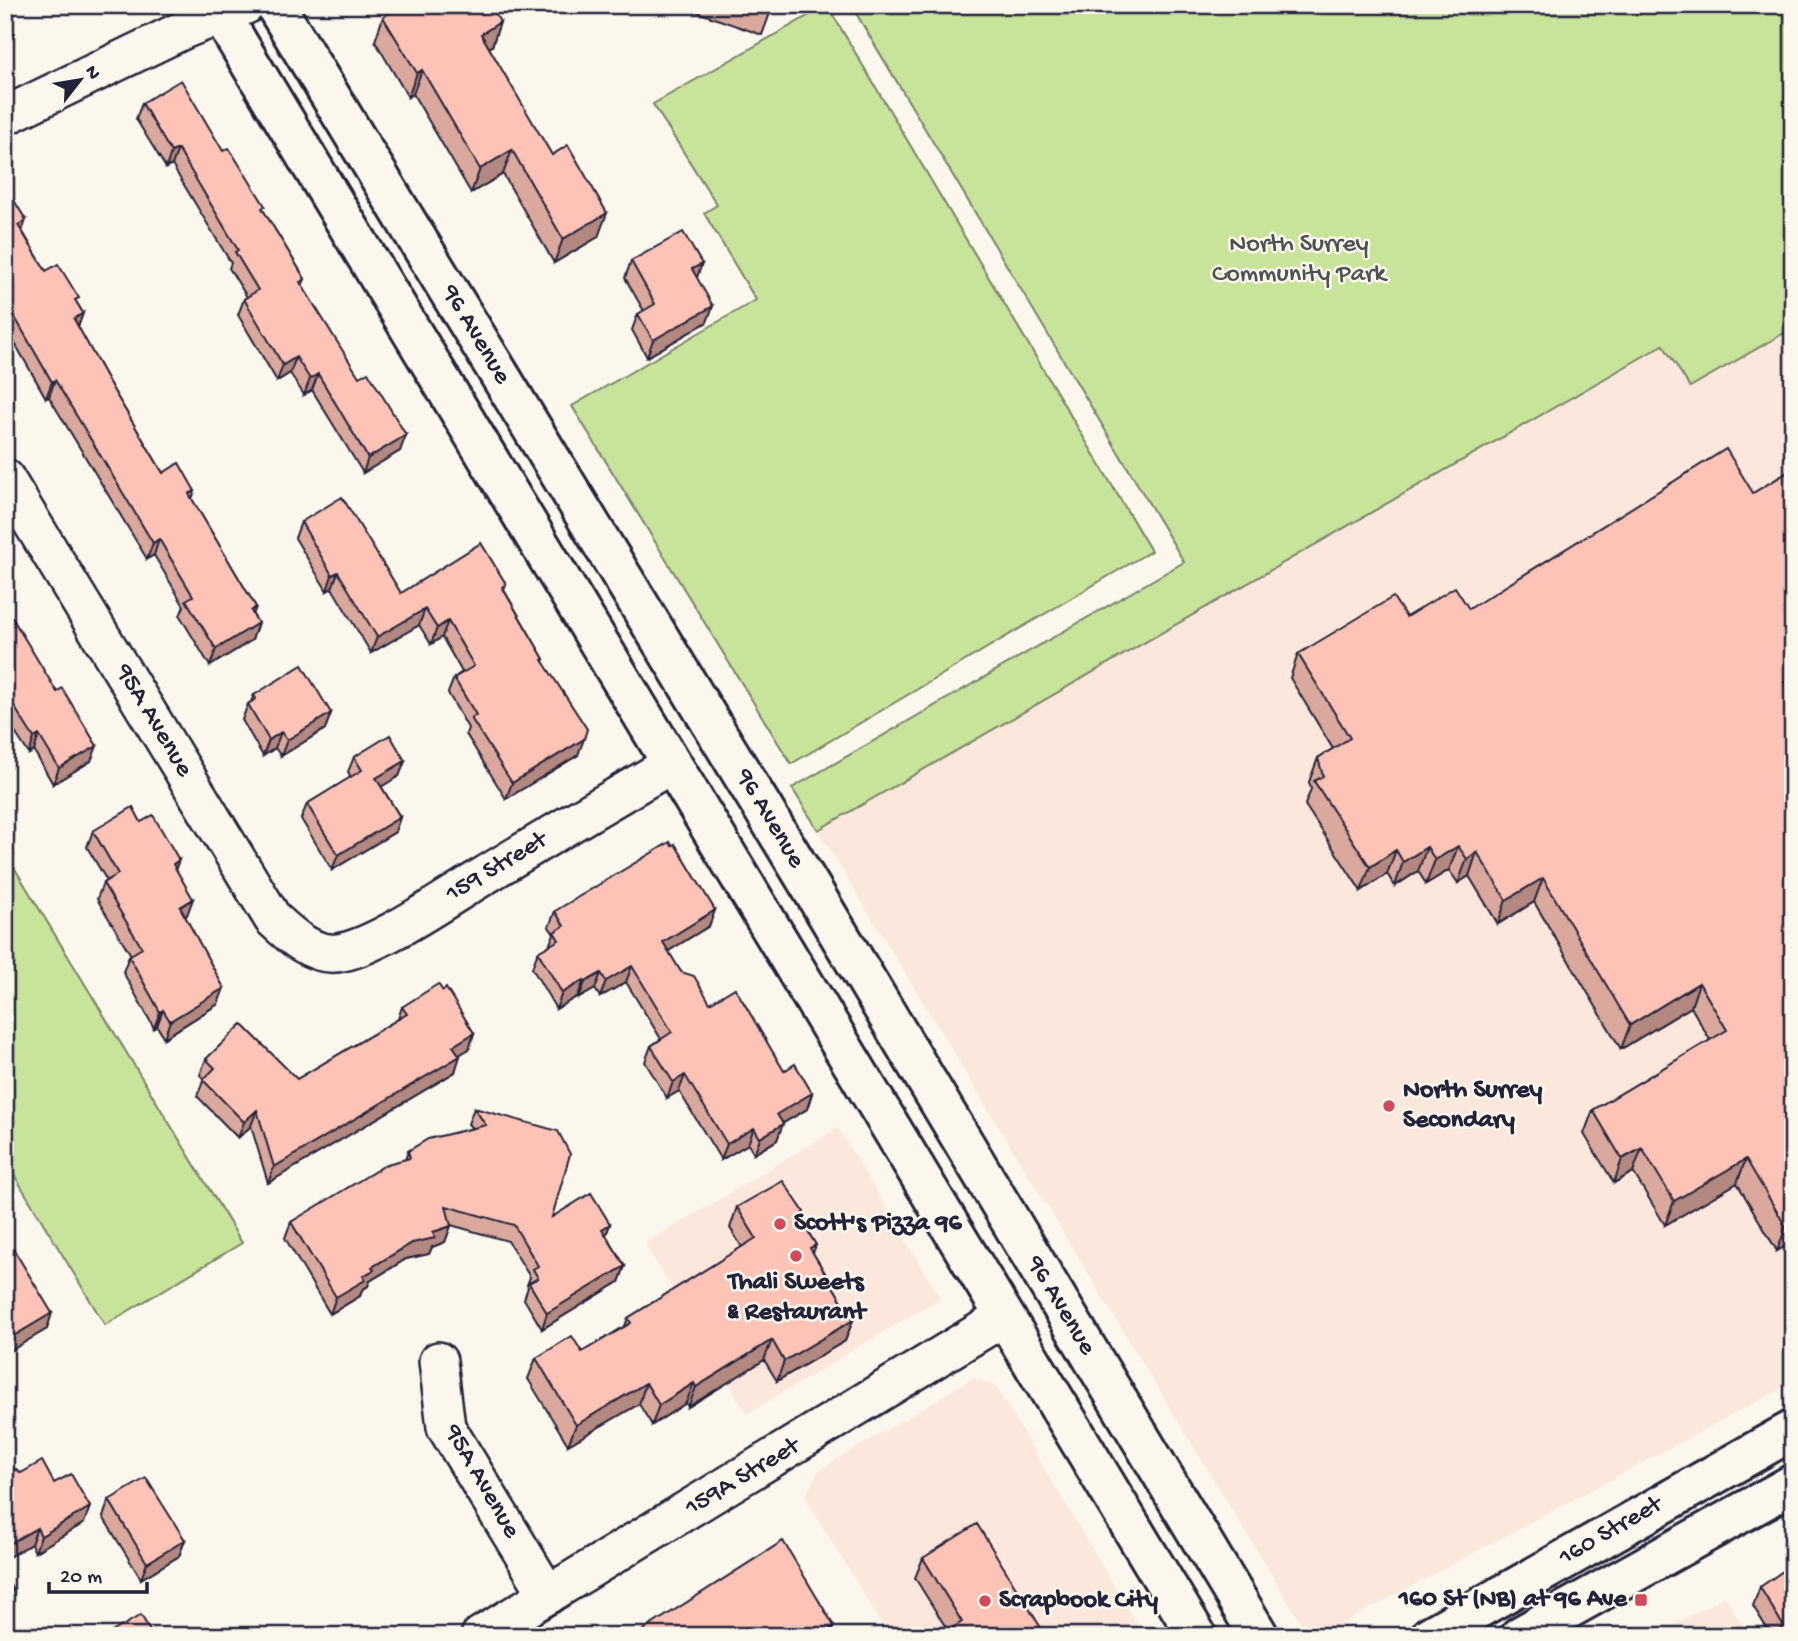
<svg xmlns="http://www.w3.org/2000/svg" width="1798" height="1641" font-family="'Gochi Hand',sans-serif">
<style>
.built{fill:#fce7dc}
.green{fill:#c8e39a;stroke:#75826a;stroke-width:2}
.lines{fill:none;stroke-linecap:round;stroke-linejoin:round}
.minor-casing{stroke:#22223b;stroke-width:42}
.major-casing{stroke:#22223b;stroke-width:44}
.minor{stroke:#fbf7ec;stroke-width:37}
.major{stroke:#fbf7ec;stroke-width:38}
.wall{fill:#daa89d;stroke:#22223b;stroke-width:2}
.shaded-wall{fill:#b28880;stroke:#22223b;stroke-width:2}
.building{fill:#fec3b7;stroke:#22223b;stroke-width:2}
.poi-dot{fill:#d1495b;stroke:#fbf7ec;stroke-width:2.5}
.labels{text-anchor:middle;dominant-baseline:central;stroke-width:5;stroke-linejoin:round;paint-order:stroke}
.park-label{font-size:26px;fill:#4c5253;stroke:#fbf7ec}
.street-label{font-size:26px;fill:#22223b;stroke:#fbf7ec}
.poi-label{font-size:26px;font-weight:bold;fill:#22223b;stroke:#fbf7ec;text-anchor:start}
</style>
<rect width="100%" height="100%" fill="#fbf7ec"/>
<filter id="ink" filterUnits="userSpaceOnUse"><feTurbulence type="fractalNoise" baseFrequency=".0143" numOctaves="2"/><feDisplacementMap in="SourceGraphic" scale="14" xChannelSelector="R" yChannelSelector="G"/><feConvolveMatrix kernelMatrix="1 2 1 2 8 2 1 2 1" color-interpolation-filters="sRGB"/></filter>
<g filter="url(#ink)">
<g class="built">
<path d="M1793,328V1382L1318,1636H1309L818,830L1664,345L1690,387Z"/>
<path d="M838,1128L940,1298L747,1414L645,1244Z"/>
<path d="M973,1378L995,1386L1144,1636H889L805,1497L818,1471Z"/>
<path d="M1725,1596L1749,1636H1655Z"/>
</g>
<g class="green">
<path d="M827,5L1151,551L791,764L572,406L756,300L704,213L717,205L653,104Z"/>
<path d="M851,5H1793V328L1690,387L1663,345L818,830L792,788L1184,562Z"/>
<path d="M5,840L14,855L9,859L242,1243L105,1325L5,1160Z"/>
</g>
<g class="lines">
<defs>
<g id="minor">
<path d="M5,116L183,30L246,5"/>
<path d="M5,478L273,919C289,934 312,956 337,953C373,949 441,902 474,882C539,842 605,803 672,764"/>
<path d="M438,1361L446,1427L548,1595"/>
<path d="M480,1636L1004,1317"/>
</g>
<g id="major">
<path d="M215,5L1197,1636"/>
<path d="M275,5L807,881L1259,1636"/>
<path d="M1430,1636L1793,1430"/>
<path d="M1520,1636L1793,1484"/>
</g>
</defs>
<use href="#minor" class="minor-casing"/>
<use href="#major" class="major-casing"/>
<use href="#minor" class="minor"/>
<use href="#major" class="major"/>
</g>
<g class="wall">
<path d="M696,5H773L762,35L694,11Z"/>
<path d="M383,17L500,22L492,46L489,48L598,237L554,263L503,174L471,193L413,94L408,97L375,41Z"/>
<path d="M142,103L223,151L263,210L305,279L302,286L400,451L363,473L312,390L304,395L290,373L277,381L238,315L244,299L247,297L229,268L231,263L172,165L166,168L136,119Z"/>
<path d="M5,202L46,271L77,303L83,313L78,327L112,388L163,473L195,491L192,499L256,607L253,615L252,640L210,666L180,616L184,606L154,555L147,559L49,397L46,398L5,326Z"/>
<path d="M631,261L697,278L707,322L647,357L632,330L638,314L644,311L625,278Z"/>
<path d="M1793,469V1255L1787,1245L1777,1251L1737,1183L1665,1225L1633,1172L1614,1183L1584,1134L1593,1110L1710,1040L1691,1007L1621,1049L1534,902L1498,924L1469,876L1458,883L1449,870L1426,884L1418,871L1395,886L1387,874L1361,891L1305,805L1311,789L1309,782L1318,758L1333,749L1290,678L1298,654L1406,617L1469,609L1753,493Z"/>
<path d="M301,522L401,593L506,584L504,590L544,659L543,662L578,755L506,799L466,734L468,728L448,693L454,678L462,672L442,637L431,644L419,625L371,653L332,588L327,591L295,538Z"/>
<path d="M5,606L91,761L53,784L34,751L29,754L5,717Z"/>
<path d="M254,695L331,713L325,729L281,756L275,748L263,756L242,720L248,704L251,702Z"/>
<path d="M354,757L405,761L399,776L381,786L400,817L395,832L332,870L301,819L307,804L351,777L348,772Z"/>
<path d="M141,822L176,870L187,915L185,916L218,1004L164,1038L157,1026L154,1028L123,972L129,956L131,955L97,899L103,883L107,881L87,847L93,831Z"/>
<path d="M715,910L709,926L668,951L681,972L710,1003L784,1071L812,1093L807,1109L782,1124L777,1140L754,1154L748,1144L721,1160L679,1091L667,1098L645,1062L651,1046L661,1039L626,982L600,997L595,989L579,998L578,996L556,1009L532,968L538,952L549,946L554,934L549,927L555,911Z"/>
<path d="M402,1007L474,1033L469,1049L459,1054L455,1072L268,1183L251,1126L238,1138L197,1096L204,1079L200,1075L206,1059L297,1079L398,1019Z"/>
<path d="M474,1108L552,1217L610,1224L606,1235L625,1266L619,1282L542,1329L524,1299L528,1287L527,1285L530,1277L508,1241L451,1225L445,1242L432,1247L429,1254L406,1259L370,1281L368,1286L362,1290L360,1296L330,1314L285,1238L291,1222L405,1160L408,1151L472,1128L468,1124Z"/>
<path d="M737,1207L806,1220L804,1225L816,1245L813,1253L853,1320L845,1341L777,1381L764,1360L688,1407L686,1403L652,1425L639,1404L568,1445L528,1379L536,1358L582,1352L625,1326L628,1318L742,1247L730,1228Z"/>
<path d="M5,1473H21L54,1483L84,1523L35,1552L31,1544L5,1559Z"/>
<path d="M109,1500L185,1540L179,1556L141,1579L103,1517Z"/>
<path d="M923,1558L1046,1636H949L950,1634L915,1578Z"/>
<path d="M1760,1587L1793,1636L1771,1635L1753,1606Z"/>
</g>
<g class="shaded-wall">
<path d="M500,22L492,46L472,58L481,34Z"/>
<path d="M422,70L413,94L408,97L417,73Z"/>
<path d="M178,149L172,165L166,168L171,152Z"/>
<path d="M512,150L503,174L471,193L480,169Z"/>
<path d="M607,213L598,237L554,263L563,239Z"/>
<path d="M26,220L20,237L18,225Z"/>
<path d="M702,264L696,280L692,269Z"/>
<path d="M713,306L707,322L647,357L653,340Z"/>
<path d="M83,313L77,329L74,319Z"/>
<path d="M296,357L290,373L277,381L283,365Z"/>
<path d="M318,374L312,390L304,395L310,379Z"/>
<path d="M55,380L49,397L46,398L52,382Z"/>
<path d="M406,435L400,451L363,473L368,458Z"/>
<path d="M159,539L154,555L147,559L153,543Z"/>
<path d="M338,572L332,588L327,591L332,575Z"/>
<path d="M425,609L419,625L371,653L377,637Z"/>
<path d="M448,621L442,637L431,644L437,628Z"/>
<path d="M258,623L252,640L210,666L216,649Z"/>
<path d="M1793,676V695L1784,682Z"/>
<path d="M331,713L325,729L281,756L287,740Z"/>
<path d="M281,732L275,748L263,756L269,740Z"/>
<path d="M39,735L34,751L29,754L34,738Z"/>
<path d="M584,739L578,755L506,799L512,783Z"/>
<path d="M97,746L91,761L53,784L59,768Z"/>
<path d="M405,761L399,776L371,793L376,778Z"/>
<path d="M400,817L395,832L332,870L338,855Z"/>
<path d="M1458,846L1449,870L1426,884L1435,860Z"/>
<path d="M1427,847L1418,871L1395,886L1403,862Z"/>
<path d="M1396,850L1387,874L1361,891L1370,867Z"/>
<path d="M1477,852L1469,876L1458,883L1467,859Z"/>
<path d="M179,860L173,876V864Z"/>
<path d="M1543,878L1534,902L1498,924L1506,900Z"/>
<path d="M193,899L187,915L174,923L180,907Z"/>
<path d="M715,910L709,926L657,958L663,942Z"/>
<path d="M632,966L626,982L600,997L606,981Z"/>
<path d="M601,973L595,989L579,998L585,982Z"/>
<path d="M584,980L578,996L556,1009L562,993Z"/>
<path d="M1699,983L1691,1007L1621,1049L1630,1025Z"/>
<path d="M224,988L218,1004L164,1038L170,1021Z"/>
<path d="M163,1010L157,1026L154,1028L160,1012Z"/>
<path d="M474,1033L469,1049L447,1062L453,1046Z"/>
<path d="M460,1056L455,1072L268,1183L274,1167Z"/>
<path d="M685,1075L679,1091L667,1098L673,1082Z"/>
<path d="M812,1093L807,1109L771,1130L777,1114Z"/>
<path d="M257,1110L251,1126L238,1138L244,1122Z"/>
<path d="M783,1124L777,1140L754,1154L760,1138Z"/>
<path d="M754,1128L748,1144L721,1160L727,1144Z"/>
<path d="M11,1142L5,1158V1146Z"/>
<path d="M1642,1148L1633,1172L1614,1183L1622,1159Z"/>
<path d="M1746,1159L1737,1183L1665,1225L1674,1201Z"/>
<path d="M1793,1223V1229L1787,1245L1777,1251L1786,1227Z"/>
<path d="M610,1224L604,1240L602,1229Z"/>
<path d="M451,1226L445,1242L432,1247L429,1254L406,1259L370,1281L368,1286L362,1290L360,1296L330,1314L336,1297L363,1276L372,1267L412,1243L433,1232Z"/>
<path d="M625,1266L619,1282L542,1329L547,1313Z"/>
<path d="M52,1313L47,1329L5,1354V1341Z"/>
<path d="M853,1320L845,1341L777,1381L784,1361Z"/>
<path d="M772,1340L764,1360L688,1407L696,1387Z"/>
<path d="M646,1383L639,1404L568,1445L576,1425Z"/>
<path d="M694,1383L686,1403L652,1425L659,1405Z"/>
<path d="M90,1507L84,1523L35,1552L41,1536Z"/>
<path d="M37,1528L31,1544L5,1559V1546Z"/>
<path d="M185,1540L179,1556L141,1579L147,1563Z"/>
<path d="M13,1590L7,1606L5,1607V1594Z"/>
<path d="M834,1626L830,1636H818Z"/>
</g>
<g class="building">
<path d="M402,5H490L500,22L481,34L552,155L568,145L607,213L563,239L512,150L480,169L422,70L417,73L383,17Z"/>
<path d="M755,5H773L771,11Z"/>
<path d="M181,80L223,151L229,148L265,206L262,208L305,279L300,282L359,377L368,372L406,435L368,458L318,374L310,379L296,357L283,365L244,299L258,290L235,252L238,250L178,149L171,152L142,103Z"/>
<path d="M12,197L26,220L18,225L46,271L58,264L79,298L75,300L83,313L74,319L112,388L163,473L179,463L195,491L189,494L256,607L251,611L258,623L216,649L186,600L193,596L159,539L153,543L55,380L52,382L5,300V202Z"/>
<path d="M683,232L702,264L692,269L713,306L653,340L638,314L655,304L631,261Z"/>
<path d="M1726,449L1753,493L1793,469V676L1784,682L1793,695V1223L1786,1227L1746,1159L1674,1201L1642,1148L1622,1159L1593,1110L1727,1030L1699,983L1630,1025L1543,878L1506,900L1477,852L1467,859L1458,846L1435,860L1427,847L1403,862L1396,850L1370,867L1314,781L1323,776L1318,758L1350,738L1298,654L1393,597L1406,617L1455,587L1469,609Z"/>
<path d="M342,497L401,593L481,543L506,584L502,587L544,659L542,660L587,729L584,739L512,783L471,718L476,715L454,678L474,666L448,621L437,628L425,609L377,637L338,572L332,575L301,522Z"/>
<path d="M5,606L57,692L62,688L97,746L59,768L39,735L34,738L5,692Z"/>
<path d="M302,665L331,713L287,740L281,732L269,740L248,704L256,699L254,695Z"/>
<path d="M390,735L405,761L376,778L400,817L338,855L307,804L362,770L354,757Z"/>
<path d="M133,807L141,822L153,815L179,860L173,864L193,899L180,907L224,988L170,1021L163,1010L160,1012L129,956L142,948L103,883L118,874L93,831Z"/>
<path d="M670,842L672,846L675,844L715,910L663,942L681,972L694,976L710,1003L735,988L784,1071L795,1064L812,1093L777,1114L783,1124L760,1138L754,1128L727,1144L685,1075L673,1082L651,1046L672,1032L632,966L606,981L601,973L585,982L584,980L562,993L538,952L559,940L554,932L564,926L555,911Z"/>
<path d="M438,984L443,991L446,988L474,1033L453,1046L460,1056L274,1167L257,1110L244,1122L203,1080L215,1068L206,1059L242,1024L297,1079L407,1014L402,1007Z"/>
<path d="M474,1108L558,1131L570,1154L552,1217L591,1193L610,1224L602,1229L625,1266L547,1313L529,1283L538,1278L533,1269L538,1266L514,1225L446,1206L451,1226L433,1232L435,1238L412,1243L372,1267L374,1270L363,1276L365,1280L336,1297L291,1222L387,1164L410,1158L408,1151L428,1139L486,1125Z"/>
<path d="M5,1133L11,1142L5,1146Z"/>
<path d="M783,1181L804,1212L802,1214L806,1220L802,1222L816,1245L810,1248L853,1320L784,1361L772,1340L696,1387L694,1383L659,1405L646,1383L576,1425L536,1358L572,1336L582,1352L631,1323L628,1318L756,1238L737,1207Z"/>
<path d="M8,1240L52,1313L5,1341V1242Z"/>
<path d="M42,1461L54,1483L71,1474L90,1507L41,1536L37,1528L5,1546V1473L16,1469L21,1473Z"/>
<path d="M146,1478L185,1540L147,1563L109,1500Z"/>
<path d="M977,1524L1046,1636H956L951,1629L962,1622L923,1558Z"/>
<path d="M783,1541L834,1626L818,1636H634Z"/>
<path d="M1793,1564V1636H1770L1784,1627L1760,1587Z"/>
<path d="M5,1577L13,1590L5,1594Z"/>
<path d="M141,1615L153,1636H105Z"/>
</g>
</g>
<g class="poi-dot">
<circle cx="1389" cy="1106" r="7"/>
<circle cx="780" cy="1224" r="7"/>
<circle cx="796" cy="1256" r="7"/>
<rect x="1634" y="1593" width="14" height="14" rx="3.5"/>
<circle cx="985" cy="1601" r="7"/>
</g>
<g class="labels">
<g class="park-label">
<text x="1299" y="245">North Surrey<tspan x="1299" dy="30">Community Park</tspan></text>
</g>
<g class="street-label">
<text transform="translate(475 335) rotate(59)">96 Avenue</text>
<text transform="translate(153 721) rotate(59)">95A Avenue</text>
<text transform="translate(769 819) rotate(59)">96 Avenue</text>
<text transform="translate(497 868) rotate(-31)">159 Street</text>
<text transform="translate(1060 1306) rotate(59)">96 Avenue</text>
<text transform="translate(743 1478) rotate(-31)">159A Street</text>
<text transform="translate(481 1482) rotate(60)">95A Avenue</text>
<text transform="translate(1611 1532) rotate(-30)">160 Street</text>
</g>
<g class="poi-label">
<text x="1403" y="1091">North Surrey<tspan x="1403" dy="30">Secondary</tspan></text>
<text x="794" y="1224">Scott's Pizza 96</text>
<text x="796" y="1283" text-anchor="middle">Thali Sweets<tspan x="796" dy="30">&amp; Restaurant</tspan></text>
<text x="1627" y="1600" text-anchor="end">160 St (NB) at 96 Ave</text>
<text x="999" y="1601">Scrapbook City</text>
</g>
</g>
<rect width="1798" height="1641" fill="none" stroke="#fbf7ec" stroke-width="28"/>
<rect x="14" y="14" width="1770" height="1613" fill="none" stroke="#22223b" stroke-width="2.5" filter="url(#ink)"/>
<g transform="translate(80 80) rotate(59)" stroke="#fbf7ec" stroke-width="5" paint-order="stroke">
<path d="M0-5L12 26L0 18L-12 26Z" fill="#22223b"/>
<text y="-10" font-size="19" font-weight="bold" text-anchor="middle" fill="#22223b">N</text>
</g>
<path d="M49 1582v10h98v-10" fill="none" stroke="#22223b" stroke-width="3.5"/>
<text x="60" y="1582" font-size="21" fill="#22223b" stroke="#fbf7ec" stroke-width="5" paint-order="stroke">20 m</text>
</svg>
